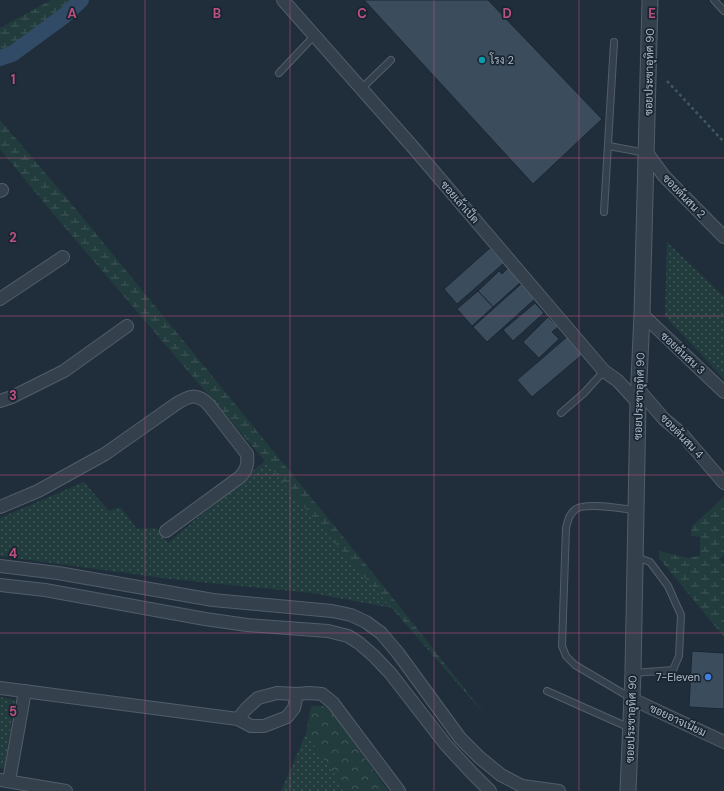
<svg xmlns="http://www.w3.org/2000/svg" width="724" height="791" font-family="'DM Sans',Sarabun,sans-serif">
<style>
.grass{fill:url(#grass-dots)}
.forest{fill:url(#forest-crowns)}
.wetland{fill:url(#wetland-marsh)}
.lines{fill:none;stroke-linecap:round;stroke-linejoin:round}
.canal{stroke:#314b66;stroke-width:16}
.building{fill:#3b4c5c;stroke:#1b2733}
.service-casing{stroke:#525d6a;stroke-width:8}
.minor-casing{stroke:#525d6a;stroke-width:14}
.tertiary-casing{stroke:#525d6a;stroke-width:17}
.path{stroke:#3f595a;stroke-width:2.5;stroke-dasharray:3 3;stroke-linecap:butt}
.service{stroke:#34404c;stroke-width:6}
.minor{stroke:#34404c;stroke-width:12}
.tertiary{stroke:#34404c;stroke-width:15}
.grid{fill:none;stroke:#bb5181;stroke-width:1;stroke-opacity:0.55}
.culture-dot{fill:#0f9aa8;stroke:#192531;stroke-width:1.5}
.shop-dot{fill:#3f7fe0;stroke:#192531;stroke-width:1.5}
.labels{text-anchor:middle;dominant-baseline:central;stroke-width:3.5;stroke-linejoin:round;paint-order:stroke}
.poi-label{font-size:11px;fill:#afbac8;stroke:#192531;text-anchor:start}
.street-label{font-size:11px;fill:#afbac8;stroke:#192531}
.grid-label{font-size:13px;text-anchor:middle;font-weight:bold;fill:#bb5181;stroke:#192531;stroke-width:3.5;stroke-linejoin:round;paint-order:stroke}
</style>
<defs>
<pattern id="grass-dots" width="8" height="8" patternUnits="userSpaceOnUse"><rect width="8" height="8" fill="#223c3d"/><path d="M2 2h.1M6 6h.1" fill="none" stroke="#405658" stroke-width="1.8" stroke-linecap="round"/></pattern>
<pattern id="forest-crowns" width="20" height="18" patternUnits="userSpaceOnUse"><rect width="20" height="18" fill="#223c3d"/><path d="M2 6a3 3 0 1 1 6 0M12 15a3 3 0 1 1 6 0" fill="none" stroke="#405658"/></pattern>
<pattern id="wetland-marsh" width="20" height="14" patternUnits="userSpaceOnUse"><rect width="20" height="14" fill="#223c3d"/><path d="M1 5h8M5 5V1M11 12h8M15 12V8" fill="none" stroke="#405658"/></pattern>
</defs>
<rect width="100%" height="100%" fill="#202e3c"/>
<g class="grass">
<path d="M667,242L724,297V379L665,316Z"/>
<path d="M265,461L392,608L312,593L171,579L0,556V518L84,482L109,511L120,507L137,529L156,528L168,543Z"/>
<path d="M0,697L15,700L4,769L0,768Z"/>
<path d="M306,734L337,776L343,791H281Z"/>
</g>
<path class="forest" d="M311,706H328L388,791H343L336,776L306,734Z"/>
<g class="wetland">
<path d="M51,0H70L34,33L0,51V28Z"/>
<path d="M0,120L75,208L385,588L487,717L360,572L50,210L0,149Z"/>
<path d="M724,497V555L719,559L724,564V637L659,558V551L688,558L700,556V537L691,536L692,526Z"/>
</g>
<g class="lines">
<path class="canal" d="M0,58L12,54L64,16L81,0"/>
</g>
<g class="building">
<path d="M364,0H488L602,119L533,184Z"/>
<path d="M490,248L504,263L457,304L444,289Z"/>
<path d="M508,268L521,282L493,307L478,291L499,271L502,274Z"/>
<path d="M521,284L535,299L487,342L473,327Z"/>
<path d="M478,291L493,307L472,326L457,309Z"/>
<path d="M535,303L544,313L513,341L503,330Z"/>
<path d="M548,317L558,327L552,332L559,339L539,358L523,342Z"/>
<path d="M568,336L583,354L532,397L517,380Z"/>
<path d="M692,651L724,653V709L689,707Z"/>
</g>
<g class="lines">
<defs>
<g id="service">
<path d="M714,0L724,11"/>
<path d="M279,73L314,36"/>
<path d="M361,89L391,60"/>
<path d="M609,146L646,153"/>
<path d="M604,212L614,42"/>
<path d="M561,413L584,393L604,371"/>
<path d="M633,673L673,670L679,656L681,615L668,586L650,562L636,557"/>
<path d="M547,691L630,728"/>
<path d="M631,698L575,665L566,656L562,646L566,528C568,520 569,514 576,509C587,502 623,509 636,510"/>
</g>
<g id="minor">
<path d="M283,0L412,146L604,371L618,381L638,403"/>
<path d="M647,153L664,176L724,237"/>
<path d="M0,191L2,190"/>
<path d="M0,299L63,257"/>
<path d="M642,314L724,392"/>
<path d="M639,390L664,419L682,434L724,483"/>
<path d="M0,401L12,397L64,371L127,326"/>
<path d="M0,507L38,491L105,454L176,404C190,395 197,393 209,405L247,454C248,464 247,470 240,477L166,531"/>
<path d="M0,566L58,573L213,600L332,611L351,615L366,622L381,633L398,653L460,738L479,757L501,775L522,786L559,791"/>
<path d="M0,585L45,590L205,619L247,625L328,631L348,636L359,643L374,656L391,674L446,745L472,773L490,791"/>
<path d="M0,688L238,719L251,726H264L287,717L294,708L297,694"/>
<path d="M632,699L724,742"/>
<path d="M238,719L246,709L258,698L277,693L297,694L309,693L322,694L333,703L399,791"/>
<path d="M0,780L66,791"/>
<path d="M9,781L25,691"/>
</g>
<path id="tertiary" d="M628,791L633,673L638,403L642,314L650,0"/>
</defs>
<use href="#service" class="service-casing"/>
<use href="#minor" class="minor-casing"/>
<use href="#tertiary" class="tertiary-casing"/>
<path class="path" d="M667,81L724,142"/>
<use href="#service" class="service"/>
<use href="#minor" class="minor"/>
<use href="#tertiary" class="tertiary"/>
</g>
<path class="grid" d="M145,0V791M290,0V791M434,0V791M579,0V791M0,158H724M0,316H724M0,475H724M0,633H724"/>
<circle class="culture-dot" cx="482" cy="60" r="4"/>
<circle class="shop-dot" cx="708" cy="677" r="4"/>
<g class="labels">
<g class="poi-label">
<text x="490" y="60">โรง 2</text>
<text x="700" y="677" text-anchor="end">7-Eleven</text>
</g>
<g class="street-label">
<text transform="translate(649 72) rotate(-89)">ซอยประชาอุทิศ 90</text>
<text transform="translate(684 196) rotate(46)">ซอยต้นสน 2</text>
<text transform="translate(460 202) rotate(49)">ซอยเล้าเป็ด</text>
<text transform="translate(683 353) rotate(43)">ซอยต้นสน 3</text>
<text transform="translate(639 396) rotate(-88)">ซอยประชาอุทิศ 90</text>
<text transform="translate(682 436) rotate(46)">ซอยต้นสน 4</text>
<text transform="translate(631 719) rotate(-88)">ซอยประชาอุทิศ 90</text>
<text transform="translate(678 720) rotate(25)">ซอยอาจเนียม</text>
</g>
</g>
<g class="grid-label">
<text x="72" y="18">A</text>
<text x="217" y="18">B</text>
<text x="362" y="18">C</text>
<text x="507" y="18">D</text>
<text x="652" y="18">E</text>
<text x="13" y="84">1</text>
<text x="13" y="242">2</text>
<text x="13" y="400">3</text>
<text x="13" y="558">4</text>
<text x="13" y="716">5</text>
</g>
</svg>
